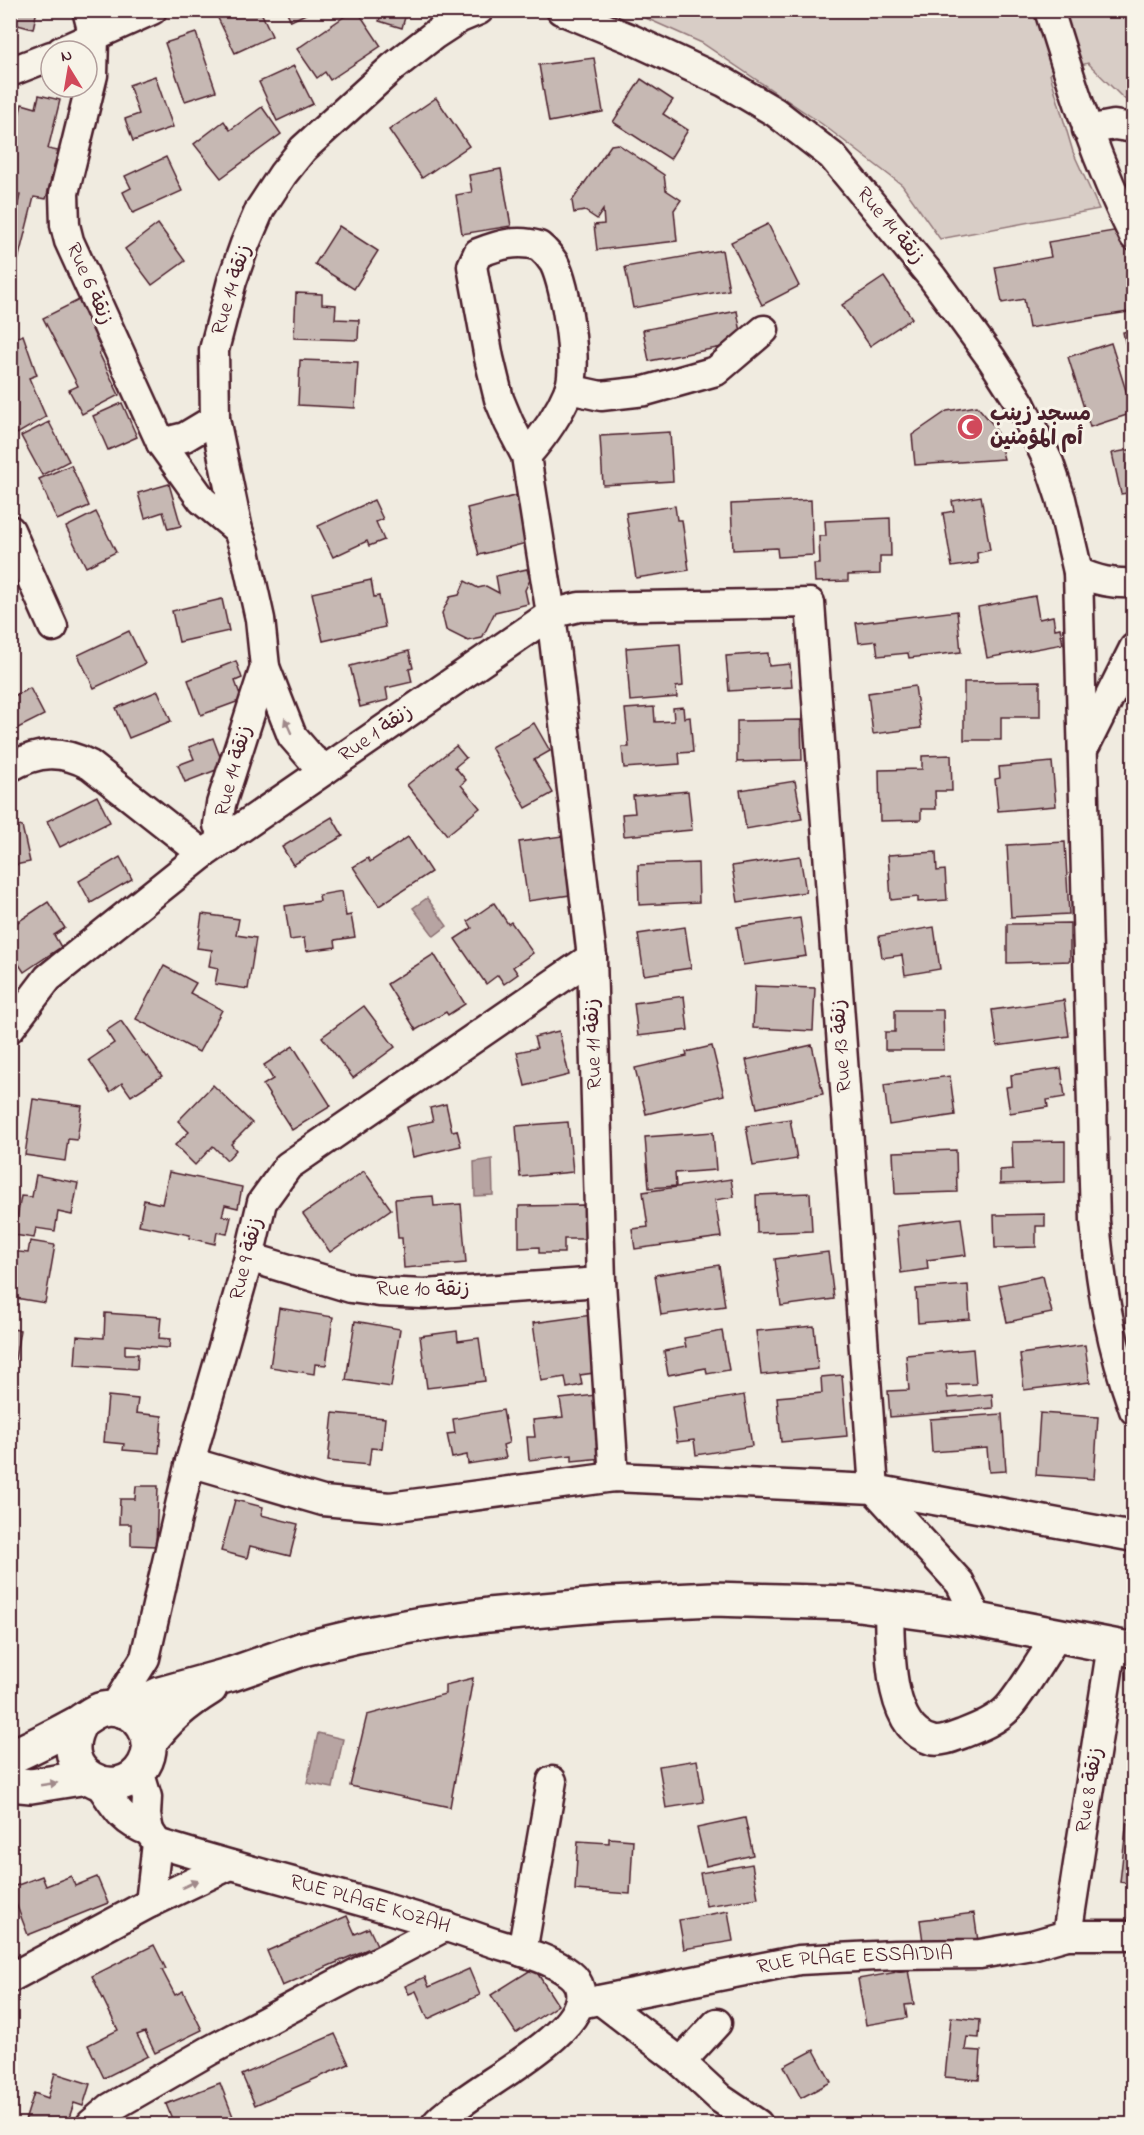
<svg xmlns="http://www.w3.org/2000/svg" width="1144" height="2135" font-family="'Indie Flower','Playpen Sans Arabic',sans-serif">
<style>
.green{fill:#d8cdc6;stroke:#917678;stroke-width:1.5}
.water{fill:#b7a4a2;stroke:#8b6f72;stroke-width:1.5}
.building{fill:#c6b8b3;stroke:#4a1f2b;stroke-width:1.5}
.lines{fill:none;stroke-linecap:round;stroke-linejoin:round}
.minor-casing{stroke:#4a1f2b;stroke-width:33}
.major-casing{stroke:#4a1f2b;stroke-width:38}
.minor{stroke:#f7f3e8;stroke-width:28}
.major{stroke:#f7f3e8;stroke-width:33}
.oneway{fill:#a0898a}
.labels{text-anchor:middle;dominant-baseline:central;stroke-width:6;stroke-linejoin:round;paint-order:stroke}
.street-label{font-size:21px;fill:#4a1f2b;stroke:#f7f3e8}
.poi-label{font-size:21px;font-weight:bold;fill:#4a1f2b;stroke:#f7f3e8;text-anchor:start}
</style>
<rect width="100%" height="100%" fill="#f0ebe0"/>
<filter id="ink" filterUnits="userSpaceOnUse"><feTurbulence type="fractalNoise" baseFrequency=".0167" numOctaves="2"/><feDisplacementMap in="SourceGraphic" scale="12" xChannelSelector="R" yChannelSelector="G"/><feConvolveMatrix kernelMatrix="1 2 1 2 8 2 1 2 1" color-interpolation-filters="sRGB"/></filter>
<g filter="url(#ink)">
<path class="green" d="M630,11H1133V105L1122,97L1088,63L1050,74L1073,152L1099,209L940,239L902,185L822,124L702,43Z"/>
<g class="water">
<path d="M427,898L447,926L434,936L413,908Z"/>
<path d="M492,1159L493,1195L475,1196L474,1162Z"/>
<path d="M318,1733L343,1739L333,1788L307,1783Z"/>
</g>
<g class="building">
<path d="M10,10H37L33,29L10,23Z"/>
<path d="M214,10H260L272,36L235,53Z"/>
<path d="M286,10H314L291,21Z"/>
<path d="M354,10H357L381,46L330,80L325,72L317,78L297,49Z"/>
<path d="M382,10H407L402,28L379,21Z"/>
<path d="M196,33L216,91L185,101L165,43Z"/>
<path d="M594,58L603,112L549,122L539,65Z"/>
<path d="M294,66L313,104L277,121L259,82Z"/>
<path d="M155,76L173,127L133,141L125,119L139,114L129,85Z"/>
<path d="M641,79L673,100L663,114L688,130L670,159L613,122Z"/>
<path d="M39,95L60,100L48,149L58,151L46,199L34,197L10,292V215L15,216L20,195L10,193V138L13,139L22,104L36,108Z"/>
<path d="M436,98L469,146L422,178L389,130Z"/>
<path d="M262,107L281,134L221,178L194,144L224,121L230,130Z"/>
<path d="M618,144L664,175L666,190L681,200L674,210L677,241L597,250L594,225L604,224L603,210L597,219L585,211L574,213L572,201L611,145Z"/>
<path d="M166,157L182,191L133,213L123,192L131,188L125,176Z"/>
<path d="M501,169L511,226L462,234L456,195L472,192L469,175Z"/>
<path d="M158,224L185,261L152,285L125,249Z"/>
<path d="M768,224L799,286L762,305L731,242Z"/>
<path d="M339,226L378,251L354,289L315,264Z"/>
<path d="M1125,229L1134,275V311L1029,328L1024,299L1002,303L995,267L1051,257L1048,242Z"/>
<path d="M722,250L729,290L633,308L625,267Z"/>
<path d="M884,277L912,318L870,346L842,305Z"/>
<path d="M296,293L322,294V304L336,305L335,319L359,320L358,340L294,338Z"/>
<path d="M85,297L111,347L99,353L119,395L82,414L69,390L78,386L43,318Z"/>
<path d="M737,311L743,343L649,361L643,330Z"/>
<path d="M1134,330V382L1123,332Z"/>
<path d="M23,335L37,375L29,378L46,417L17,434L10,415V340Z"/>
<path d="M1111,343L1133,413L1090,427L1068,357Z"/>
<path d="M300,360L358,362L355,408L298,405Z"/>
<path d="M122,403L137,437L108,450L93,416Z"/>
<path d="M977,406L995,427L1004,459L915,465L912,435L947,411Z"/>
<path d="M49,422L69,461L42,475L21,436Z"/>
<path d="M670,432L673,481L603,485L600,436Z"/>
<path d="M1134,449V492L1121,494L1112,453Z"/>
<path d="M71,465L89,506L57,520L39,479Z"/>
<path d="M169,484L181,526L168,529L163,512L145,518L138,493Z"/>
<path d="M526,493L538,540L479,555L467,508Z"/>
<path d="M981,496L990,550L977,553L978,563L952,567L943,513L954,511L952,501Z"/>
<path d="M374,500L383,519L376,522L384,540L369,546L367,541L333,557L318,526Z"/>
<path d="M811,500L813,555L778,557L777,548L733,550L731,504Z"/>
<path d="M675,506L677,520H682L689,570L636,578L626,513Z"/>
<path d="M96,512L116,552L86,567L66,527Z"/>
<path d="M890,518L891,556H880V574L848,575V581L815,582L814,564H820L819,536H826L825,521Z"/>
<path d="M527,569L530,580L525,590L528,604L495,612L482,638L468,641L446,630L442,613L450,597L459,595L465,581L478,588L486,586L499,593L496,576Z"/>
<path d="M371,580L374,597L379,596L385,627L323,641L312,593Z"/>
<path d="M1035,596L1039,619L1053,616L1055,629L1060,628L1063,644L987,658L978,607Z"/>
<path d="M222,599L229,631L179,642L172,611Z"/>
<path d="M957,611L961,652L909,658L908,653L878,656L876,641L859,643L856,623Z"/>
<path d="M129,631L145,664L94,688L78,655Z"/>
<path d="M680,644L683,686L676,687L677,697L630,701L626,648Z"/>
<path d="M409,651L413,668L409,669L412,682L386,688L388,700L360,707L350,666Z"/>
<path d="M768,653L769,666L790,664L792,687L729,691L726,656Z"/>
<path d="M236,661L242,678L235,681L242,700L201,715L188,680Z"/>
<path d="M1040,681V717H1001V740H964V682Z"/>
<path d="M915,686L921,728L873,734L868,693Z"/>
<path d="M30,688L44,715L10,732V698Z"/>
<path d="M158,691L171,721L129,738L116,708Z"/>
<path d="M654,707L655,722L674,721L673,708L683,707L684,718L690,717L693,752L679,753L680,764L624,768L622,747H629L625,709Z"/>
<path d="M801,720L802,760L737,762V721Z"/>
<path d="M534,723L550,751L534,760L553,793L526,808L491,747Z"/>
<path d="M213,738L224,767L185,782L178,765L194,759L189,747Z"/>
<path d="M456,746L466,758L455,767L466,780L461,785L480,808L447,835L407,785Z"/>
<path d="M951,755L952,791H935L936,809H921V820L880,821L879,770L922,769V756Z"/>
<path d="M1052,762L1056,806L998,811L995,779L1000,778L999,767Z"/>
<path d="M795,781L802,819L746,829L740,790Z"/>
<path d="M688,791L692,830L624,836L622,814L635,813L633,796Z"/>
<path d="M97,796L110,822L60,847L47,821Z"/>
<path d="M332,817L343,836L293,865L282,847Z"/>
<path d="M22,826L30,862L10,866V829Z"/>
<path d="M562,836L570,895L528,901L519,842Z"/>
<path d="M408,837L431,872L379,906L353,867L368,858L370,862Z"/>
<path d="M1065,842L1069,914L1011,917L1007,845Z"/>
<path d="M936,852L937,871L945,870L947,900L918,902V897L891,900L888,855Z"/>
<path d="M800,856L806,892L738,902L732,866Z"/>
<path d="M120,857L132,879L91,903L79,881Z"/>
<path d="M698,863L699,902L639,905L638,865Z"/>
<path d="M342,891L346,916L351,915L355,937L335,940L336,947L306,951L304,938L290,940L285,906L320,901L319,895Z"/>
<path d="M48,902L65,928L54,935L61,947L24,972L10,951V927Z"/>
<path d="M494,903L508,924L511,922L533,953L513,967L518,974L504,984L498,975L486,984L455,939L472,928L468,921Z"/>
<path d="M202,914L239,919L236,935L256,938L248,989L215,984L218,968L209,966L212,950L197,948Z"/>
<path d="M800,918L806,956L743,965L737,927Z"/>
<path d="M1070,923V961L1007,963V924Z"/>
<path d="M685,927L691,968L644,975L638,934Z"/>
<path d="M934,927L940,969L905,975L902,955L882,958L879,936Z"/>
<path d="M434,954L465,1004L448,1015L446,1012L416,1030L387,984Z"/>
<path d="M164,966L196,983L190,993L222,1010L199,1052L136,1019Z"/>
<path d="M755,986L815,988L813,1031L753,1028Z"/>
<path d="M684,996L688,1030L638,1036L634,1003Z"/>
<path d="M1064,1000L1069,1036L997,1046L992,1010Z"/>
<path d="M364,1006L395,1047L353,1078L322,1037Z"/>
<path d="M895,1010H943L944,1050H885V1032H895Z"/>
<path d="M121,1021L146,1057L148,1056L162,1076L131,1096L122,1083L110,1092L89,1060L114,1043L106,1031Z"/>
<path d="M559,1031L569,1075L525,1086L517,1052L537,1048L534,1037Z"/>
<path d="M812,1045L823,1094L757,1108L746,1060Z"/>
<path d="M293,1046L331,1106L292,1130L263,1085L273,1079L264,1065Z"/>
<path d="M712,1046L724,1095L646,1114L635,1068L687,1056L686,1052Z"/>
<path d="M1061,1068L1065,1097L1047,1100L1048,1107L1010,1113L1006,1087L1012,1086L1011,1075Z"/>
<path d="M950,1076L955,1115L889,1125L884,1085Z"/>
<path d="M213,1085L252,1123L231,1144L236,1150L227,1160L213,1146L195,1165L175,1145L189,1132L178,1121Z"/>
<path d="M33,1099L82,1106L77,1140L68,1139L65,1161L25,1155Z"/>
<path d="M446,1104L452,1131L457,1130L461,1146L413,1157L406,1127L433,1121L430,1108Z"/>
<path d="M790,1119L797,1159L753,1166L746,1126Z"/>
<path d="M568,1122L573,1172L520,1177L516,1126Z"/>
<path d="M713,1132L716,1170L675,1173L676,1186L649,1188L645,1137Z"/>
<path d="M1065,1141V1182L1000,1184V1170L1013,1169L1012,1142Z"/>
<path d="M956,1150L957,1192L895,1194L893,1152Z"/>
<path d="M364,1171L391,1209L330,1252L303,1214Z"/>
<path d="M169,1172L242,1187L238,1208L225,1205L222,1216L231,1217L227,1234L217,1232L215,1244L189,1238L190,1235L139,1225L144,1200L162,1204Z"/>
<path d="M36,1175L78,1183L72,1215L58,1212L55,1231L36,1228L34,1238L14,1235L21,1196L32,1197Z"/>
<path d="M731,1179L734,1197L715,1200L721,1237L635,1249L632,1229L648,1227L643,1192Z"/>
<path d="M810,1193L812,1231L757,1233L756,1195Z"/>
<path d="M433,1196L434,1206L461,1204L466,1263L404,1268L402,1238H398L395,1199Z"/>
<path d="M584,1205L585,1239H564V1253H539V1247L519,1248V1206Z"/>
<path d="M1045,1214V1226H1036V1247L995,1248L994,1215Z"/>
<path d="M961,1218L966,1255L927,1260L928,1269L901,1273L897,1226Z"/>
<path d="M30,1241L55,1245L45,1303L10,1297V1251L28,1253Z"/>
<path d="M828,1252L834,1299L781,1306L775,1259Z"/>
<path d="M719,1265L725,1306L661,1315L655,1275Z"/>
<path d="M1043,1276L1052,1313L1007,1322L999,1285Z"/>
<path d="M968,1285L970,1319L918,1323L916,1289Z"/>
<path d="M279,1308L333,1317L326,1365L315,1364L314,1374L270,1367Z"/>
<path d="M105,1313L161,1317L159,1338L170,1339L169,1348L125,1345V1354H138L137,1369L75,1365L77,1336L104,1338Z"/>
<path d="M592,1315L601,1372L580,1375L582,1385L567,1388L565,1377L541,1381L533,1323Z"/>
<path d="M355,1321L400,1329L391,1387L346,1380Z"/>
<path d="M814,1326L818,1369L761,1375L756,1331Z"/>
<path d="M10,1329L20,1330L12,1378H10Z"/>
<path d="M457,1331L458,1341L479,1338L485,1381L427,1388L420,1336Z"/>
<path d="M722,1331L729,1370L707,1374L706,1368L668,1375L664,1351L686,1347L684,1338Z"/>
<path d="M1085,1345L1090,1382L1024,1390L1020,1354Z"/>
<path d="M973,1349L976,1384L946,1385L948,1398L992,1394L993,1408L890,1417L888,1391L909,1390L906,1355Z"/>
<path d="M842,1375L847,1436L781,1442L777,1397L822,1393L821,1377Z"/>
<path d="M596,1395L603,1458L572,1461V1455L529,1460L527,1437H535L533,1420L563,1417L560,1399Z"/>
<path d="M744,1395L752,1446L696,1455L694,1440L677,1442L672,1407Z"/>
<path d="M108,1396L138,1399L136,1413L162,1416L159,1453L123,1450L124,1444L104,1442Z"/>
<path d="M503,1410L509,1443L503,1445L506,1458L468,1464L467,1455L452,1458L447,1434L455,1433L453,1419Z"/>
<path d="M333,1413L385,1418L382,1449L371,1448L369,1465L328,1461Z"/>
<path d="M1040,1413L1098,1417L1094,1479L1036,1475Z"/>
<path d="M1002,1414L1006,1471L989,1472L987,1448L932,1452L930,1419Z"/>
<path d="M136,1486H158L156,1546L131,1545V1524H119L120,1499H135Z"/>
<path d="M235,1500L263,1507L261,1515L298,1524L290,1556L250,1546L247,1558L221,1551Z"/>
<path d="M473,1678L450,1807L350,1786L367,1715L445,1694V1685Z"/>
<path d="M697,1760L704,1802L666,1808L659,1766Z"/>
<path d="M745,1818L753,1855L706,1866L697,1828Z"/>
<path d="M1127,1819H1134V1884L1120,1882Z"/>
<path d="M609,1838L633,1840L630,1894L575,1890L578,1841L609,1843Z"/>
<path d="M752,1864L758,1898L706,1906L700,1873Z"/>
<path d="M42,1876L46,1886L71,1876L75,1886L97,1877L108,1903L28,1935L10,1888Z"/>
<path d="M728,1911L733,1941L684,1949L679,1920Z"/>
<path d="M974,1913L978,1941L924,1949L920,1920Z"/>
<path d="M347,1916L355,1934L369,1928L377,1945L282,1986L267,1951Z"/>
<path d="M154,1945L166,1969L162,1970L175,1995L183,1991L202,2030L155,2053L145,2032L137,2035L148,2056L104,2078L88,2045L118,2030L92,1976Z"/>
<path d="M534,1968L558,2005L516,2033L491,1995Z"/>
<path d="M469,1969L480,1995L428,2019L416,1991L409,1994L405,1986L425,1977L429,1987Z"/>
<path d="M908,1970L914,2004L905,2005L907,2018L866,2025L858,1979Z"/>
<path d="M951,2017L980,2020L979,2038L967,2037L965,2050L981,2051L979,2080L945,2077Z"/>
<path d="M335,2034L349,2064L255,2105L242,2075Z"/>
<path d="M814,2050L831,2082L801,2098L784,2066Z"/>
<path d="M55,2073L90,2084L83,2106L74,2103L67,2124L55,2121L54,2124H24L34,2093L48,2098Z"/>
<path d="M220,2083L234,2119L219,2124H174L166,2104Z"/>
</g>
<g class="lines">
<defs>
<g id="minor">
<path d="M87,10L94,37L93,75L64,193L65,225L69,241L161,443L202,500L238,530"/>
<path d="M561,10L631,39L724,82L775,112L832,156L932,277L991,358L1020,403L1049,463L1061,499L1078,572L1095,1221C1101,1289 1111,1346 1134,1410"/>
<path d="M1049,10C1073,88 1097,164 1134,236"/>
<path d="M61,51L152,10"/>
<path d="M10,72L51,56"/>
<path d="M1087,130L1114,125L1134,128"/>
<path d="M569,389L601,396L645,391L716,371L764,330"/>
<path d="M161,443L185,437L215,419"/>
<path d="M526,456C543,437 559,414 569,390C579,366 566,287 554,263C550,257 545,251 539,246C517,239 499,245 478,253L472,266L489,358L499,399L509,423L526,456L551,614L592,957L601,1282L614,1477"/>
<path d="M10,530L53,627"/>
<path d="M1078,572C1097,581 1113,584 1134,583"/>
<path d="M1086,744L1134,648"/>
<path d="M10,767C39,751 61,750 90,765L203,854"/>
<path d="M326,769L312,759L292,736L265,667L260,619L245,551L238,530L215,419L214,350L232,281L245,244L260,209L283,174L303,149L393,67L434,35L460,18L479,10"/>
<path d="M228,838L218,825L221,804L265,667"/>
<path d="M10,1028L48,978L203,854L551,614L579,607L810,603L874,1489L960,1583L978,1620"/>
<path d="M249,1257L351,1288L379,1292L424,1294L601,1282"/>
<path d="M190,1462L323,1501L390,1507L614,1477L874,1489L1134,1537"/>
<path d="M889,1608C890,1645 887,1728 931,1740C939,1743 954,1737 962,1734C977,1728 998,1720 1009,1707C1027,1685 1042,1658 1058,1634"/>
<path d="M114,1708L145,1658L190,1462L249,1257L262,1202L288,1166L592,957"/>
<path d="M99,1783C114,1805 122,1822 149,1831L146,1815L147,1797L139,1771"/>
<path id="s1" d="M149,1831L157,1843C266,1877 378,1902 485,1940C511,1949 549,1957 570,1974C580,1982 583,1994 578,2006C566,2040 491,2080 460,2104C452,2110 442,2116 436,2124"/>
<path d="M150,1903L157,1843"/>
<path d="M1067,1935L1112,1645"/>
<path d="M522,1952L552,1781"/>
<path d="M10,1978L150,1903L230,1865"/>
<path d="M600,2000L681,2062L721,2099L758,2124"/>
<path id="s2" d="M579,2004L799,1960L894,1955L980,1954L1032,1945L1067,1935H1134"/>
<path d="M681,2062L717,2023"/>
<path d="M91,2124L110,2108L209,2051L446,1926"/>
</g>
<g id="major">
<path d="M124,1711L160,1694L232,1674L303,1649L357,1636L422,1624L488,1615L610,1604L713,1599L851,1603L978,1620L1134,1650"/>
<path d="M149,1743C167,1719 184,1704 210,1688"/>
<path d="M10,1757C33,1747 54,1736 76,1724C85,1719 93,1711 103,1709C119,1706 135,1713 143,1726C151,1738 151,1753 144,1765C119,1808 48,1773 82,1720"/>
<path d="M10,1784L31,1786L87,1777"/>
</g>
</defs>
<use href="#minor" class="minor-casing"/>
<use href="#major" class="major-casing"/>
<use href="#minor" class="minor"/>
<use href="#major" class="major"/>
</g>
<defs><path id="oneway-solid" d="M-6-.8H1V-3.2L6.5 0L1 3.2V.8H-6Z" transform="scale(1.5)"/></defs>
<g class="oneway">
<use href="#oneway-solid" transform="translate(288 726) rotate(-114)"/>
<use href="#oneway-solid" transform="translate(49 1784) rotate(-8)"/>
<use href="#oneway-solid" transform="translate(190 1884) rotate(-25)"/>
</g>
</g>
<defs>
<symbol id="mosque-disc" viewBox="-11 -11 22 22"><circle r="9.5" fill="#d1495b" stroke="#f7f3e8"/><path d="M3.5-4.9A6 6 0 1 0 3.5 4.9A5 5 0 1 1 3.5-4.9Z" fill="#fff"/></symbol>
</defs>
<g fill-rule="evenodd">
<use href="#mosque-disc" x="955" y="412" width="30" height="30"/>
</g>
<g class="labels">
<g class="street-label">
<text transform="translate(890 226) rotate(50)">Rue 14 زنقة</text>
<text transform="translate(89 284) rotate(66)">Rue 6 زنقة</text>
<text transform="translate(232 290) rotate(-73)">Rue 14 زنقة</text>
<text transform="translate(376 734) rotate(-35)">Rue 1 زنقة</text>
<text transform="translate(234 771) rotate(-75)">Rue 14 زنقة</text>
<text transform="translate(594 1044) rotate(-92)">Rue 11 زنقة</text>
<text transform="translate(842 1046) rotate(-94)">Rue 13 زنقة</text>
<text transform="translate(247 1259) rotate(-76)">Rue 9 زنقة</text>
<text x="423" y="1290">Rue 10 زنقة</text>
<text transform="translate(1090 1790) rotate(-81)">Rue 8 زنقة</text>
<text stroke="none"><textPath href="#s1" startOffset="236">RUE PLAGE KOZAH</textPath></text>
<text stroke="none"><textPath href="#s2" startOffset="280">RUE PLAGE ESSAIDIA</textPath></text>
</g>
<g class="poi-label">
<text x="990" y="415">مسجد زينب<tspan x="990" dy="24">أم المؤمنين</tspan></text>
</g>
</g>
<rect width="1144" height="2135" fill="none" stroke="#f7f3e8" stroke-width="36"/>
<rect x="18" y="18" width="1108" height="2099" fill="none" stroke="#4a1f2b" stroke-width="2" filter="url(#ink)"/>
<g transform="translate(69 69) rotate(349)"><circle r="28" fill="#f7f3e8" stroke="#b29e9c" stroke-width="1.5"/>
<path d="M0-4.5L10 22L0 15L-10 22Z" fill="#d1495b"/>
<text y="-9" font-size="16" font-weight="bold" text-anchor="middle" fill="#4a1f2b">N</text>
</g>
</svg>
